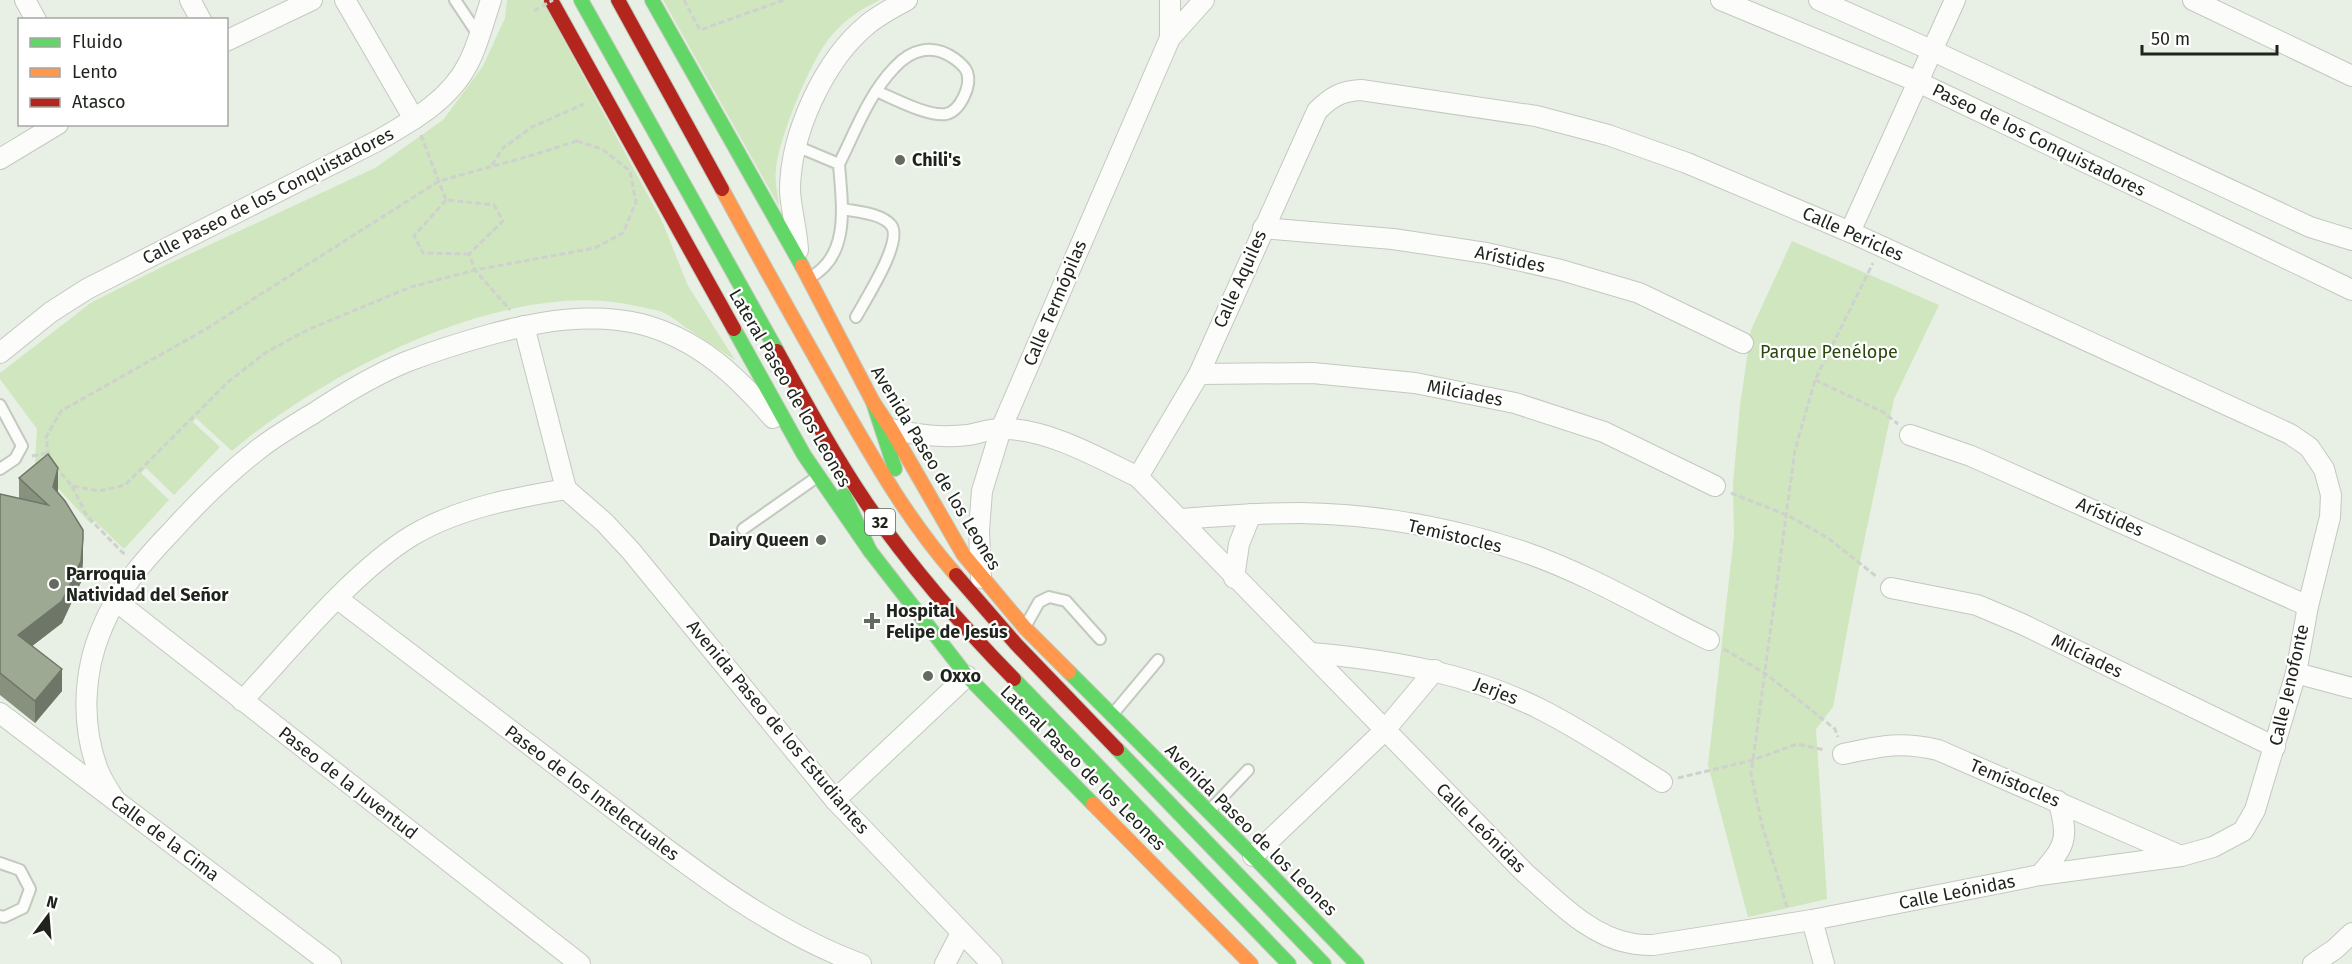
<svg xmlns="http://www.w3.org/2000/svg" width="2352" height="964" font-family="'Fira Sans',sans-serif">
<style>
.green{fill:#cfe6bf}
.lines{fill:none;stroke-linecap:round;stroke-linejoin:round}
.lane-casing{stroke:#c3c9bf;stroke-width:14}
.street-casing{stroke:#c3c9bf;stroke-width:22}
.fast-casing{stroke:#c3c9bf;stroke-width:16}
.slow-casing{stroke:#c3c9bf;stroke-width:16}
.jam-casing{stroke:#c3c9bf;stroke-width:16}
.path{stroke:#cfd1cf;stroke-width:3;stroke-dasharray:6 3;stroke-linecap:butt}
.lane{stroke:#fcfdfb;stroke-width:10}
.street{stroke:#fcfdfb;stroke-width:20}
.fast{stroke:#63d668;stroke-width:14}
.slow{stroke:#ff974d;stroke-width:14}
.jam{stroke:#b3261e;stroke-width:14}
.path-bridge{stroke:#cfd1cf;stroke-width:3;stroke-dasharray:6 3;stroke-linecap:butt}
.wall{fill:#87917e}
.shaded-wall{fill:#6e7667}
.building{fill:#9da993;stroke:#6e7667;stroke-width:1.5}
.poi-dot{fill:#656a61;stroke:#fff;stroke-width:2}
.labels{text-anchor:middle;dominant-baseline:central;stroke-width:4.5;stroke-linejoin:round;paint-order:stroke}
.shield{fill:#fff;stroke:#62655f;stroke-width:1.5}
.shield-label{font-size:16px;font-weight:bold;fill:#1e231b}
.street-label{font-size:18px;fill:#1e231b;stroke:#fff}
.poi-label{font-size:18px;font-weight:bold;fill:#1e231b;stroke:#fff;text-anchor:start}
.park-label{font-size:18px;fill:#2a480b;stroke:#fff}
</style>
<rect width="100%" height="100%" fill="#e8efe4"/>
<g class="green">
<path d="M507,0H542L662,221L688,286L735,360C718,349 702,338 685,327C678,322 670,315 662,312C654,309 644,308 636,306C510,276 326,371 232,451L196,418L193,422L220,447L174,495L146,468L141,473L169,500L124,549L95,521L91,524L35,463L37,429L0,379V373L92,302L166,265L375,168L443,120L483,66L505,18Z"/>
<path d="M663,0H880C861,9 846,19 832,35C811,58 779,138 776,169C774,181 778,194 779,206Z"/>
<path d="M1792,241L1939,305L1894,399L1862,551L1833,707L1816,729L1827,899L1748,917L1708,765L1734,536L1733,484L1740,406L1751,330Z"/>
</g>
<g class="lines">
<defs>
<g id="lane">
<path d="M455,0L479,36"/>
<path d="M796,146L839,164C842,205 851,256 809,278"/>
<path d="M839,164C855,132 869,94 894,68C911,49 933,43 955,59C959,62 965,67 967,72C972,86 960,111 946,114C928,117 893,98 876,91"/>
<path d="M843,209C857,212 881,213 891,225C904,241 865,300 856,317"/>
<path d="M0,405L22,446L15,459L0,469"/>
<path d="M743,529L817,477"/>
<path d="M1025,627L1039,602L1049,597L1066,601L1100,639"/>
<path d="M1112,715L1158,660"/>
<path d="M1209,811L1248,770"/>
<path d="M0,863L20,870L30,889L23,908L4,917L0,916"/>
</g>
<g id="street">
<path d="M25,0L36,20"/>
<path d="M190,0L201,20"/>
<path d="M345,0L414,119"/>
<path d="M1170,0V38"/>
<path d="M1721,0L1916,81L2352,290"/>
<path d="M1819,0L1931,50L2310,227L2352,240"/>
<path d="M2193,0L2352,76"/>
<path d="M226,41L312,0"/>
<path d="M0,159L58,124"/>
<path d="M1263,228L1393,239L1486,253L1561,270L1639,293L1743,343"/>
<path d="M1850,232L1955,0"/>
<path d="M798,250C797,230 791,210 790,191C790,134 824,60 868,24C879,15 894,7 907,0"/>
<path d="M524,326L566,489"/>
<path d="M0,353L51,312L87,289L379,140C414,120 451,99 469,62C479,42 484,20 491,0"/>
<path d="M1199,374L1313,373L1415,383L1515,403L1604,432L1715,486"/>
<path d="M891,429C918,435 941,438 968,435C979,433 990,429 1000,429C1045,427 1099,458 1138,477L1525,873C1555,899 1589,936 1630,943C1637,945 1645,945 1653,945L1812,920L2040,875L2181,856L2213,847L2243,831L2255,810L2296,673L2308,606L2330,517L2331,495L2324,469L2309,447L2290,434L1850,232L1687,163L1608,135L1536,116L1361,90C1341,91 1331,97 1317,111L1199,374L1138,477"/>
<path d="M1910,435L1971,456L2308,606"/>
<path d="M566,489L605,523L631,551L835,800L992,964"/>
<path d="M1181,519C1220,516 1260,513 1299,513C1374,514 1453,528 1524,552C1588,574 1648,610 1709,640"/>
<path d="M981,578L979,530L982,491L1001,429L1170,38L1204,0"/>
<path d="M1234,578L1239,544L1251,514"/>
<path d="M1891,588L1977,605L2022,624L2275,747"/>
<path d="M338,599C423,664 509,729 594,794C677,857 763,928 861,964"/>
<path d="M116,601L580,964"/>
<path d="M1311,653C1390,660 1469,673 1540,709C1582,730 1622,757 1662,782"/>
<path d="M2296,673L2352,688"/>
<path d="M242,701C292,648 352,572 413,535C459,508 514,498 566,489"/>
<path d="M0,713L331,964"/>
<path d="M1843,754C1881,746 1900,741 1938,750L2181,856"/>
<path d="M115,800C109,791 102,780 98,770C81,725 83,672 102,628C117,591 145,559 172,531C199,501 228,473 260,448C277,435 296,424 314,413C343,394 374,375 406,362C434,351 463,342 492,334C540,321 592,312 641,324C698,339 736,375 773,418"/>
<path d="M835,800L967,676"/>
<path d="M1253,856L1384,731L1435,670"/>
<path d="M2040,875C2065,846 2070,839 2058,801"/>
<path d="M1812,920L1824,964"/>
<path d="M945,964L961,933"/>
<path d="M2313,964L2335,949L2352,933"/>
</g>
<g id="fast">
<path d="M581,0L777,351"/>
<path d="M652,0L802,266"/>
<path d="M734,329L804,455L870,551L967,676L1093,804"/>
<path d="M873,402L895,469"/>
<path d="M844,495L870,551"/>
<path d="M1069,672L1253,856L1357,964"/>
<path d="M1014,679L1289,964"/>
<path d="M1117,749L1324,964"/>
</g>
<g id="slow">
<path d="M722,189C762,263 803,336 844,408C878,467 911,524 956,575"/>
<path d="M802,266L873,402L891,429L963,554L1025,628L1069,672"/>
<path d="M1093,804L1251,964"/>
</g>
<g id="jam">
<path d="M551,0L734,329"/>
<path d="M618,0L722,189"/>
<path d="M777,351C805,402 834,455 867,504C911,567 961,625 1014,679"/>
<path d="M956,575L1016,644L1117,749"/>
</g>
</defs>
<use href="#lane" class="lane-casing"/>
<use href="#street" class="street-casing"/>
<use href="#fast" class="fast-casing"/>
<use href="#slow" class="slow-casing"/>
<use href="#jam" class="jam-casing"/>
<g class="path">
<path d="M684,0L700,30L784,0"/>
<path d="M421,135L446,200L494,205L503,221L469,254L475,270L510,310"/>
<path d="M577,141L602,149L630,171L636,202L623,233L595,248L475,270L411,287L307,330L265,353L228,382L125,485L99,491L72,486L54,465L48,453L46,437L61,411L206,329L439,181L533,155Z"/>
<path d="M492,165L503,148L532,127L584,104"/>
<path d="M446,200L414,236L423,253L469,254"/>
<path d="M1815,380L1883,412L1898,424"/>
<path d="M32,456L48,453"/>
<path d="M72,486L87,516L123,553L128,554"/>
<path d="M1731,493L1787,515L1828,538L1877,577"/>
<path d="M1724,649L1766,674L1835,729L1838,737"/>
<path d="M1678,778L1753,760L1797,744L1825,750"/>
<path d="M1787,907L1762,825L1751,774L1795,450L1815,380L1873,263"/>
</g>
<use href="#lane" class="lane"/>
<use href="#street" class="street"/>
<use href="#fast" class="fast"/>
<use href="#slow" class="slow"/>
<use href="#jam" class="jam"/>
<path class="path-bridge" d="M534,11L553,0"/>
</g>
<path class="wall" d="M19,478L58,490V492L83,561L81,582L62,623L32,646L62,691L35,723L0,695V494L19,498Z"/>
<g class="shaded-wall">
<path d="M58,468V490L53,508V487Z"/>
<path d="M83,539V561L81,582L62,623L18,657V635Z"/>
<path d="M62,669V691L35,723V701Z"/>
</g>
<path class="building" d="M48,454L58,468L53,487L65,501L83,530V539L81,561L62,601L18,635L62,669L35,701L0,673V494L48,505L19,478Z"/>
<g class="poi-dot">
<circle cx="900" cy="160" r="6"/>
<circle cx="821" cy="540" r="6"/>
<circle cx="54" cy="584" r="6"/>
<path d="M869 612h6v6h6v6h-6v6h-6v-6h-6v-6h6z"/>
<circle cx="928" cy="676" r="6"/>
</g>
<g class="labels">
<rect class="shield" x="865" y="509" width="30" height="26" rx="4.5"/>
<g class="shield-label">
<text x="880" y="522">32</text>
</g>
<g class="street-label">
<text transform="translate(2039 140) rotate(26)">Paseo de los Conquistadores</text>
<text transform="translate(268 196) rotate(-27)">Calle Paseo de los Conquistadores</text>
<text transform="translate(1853 234) rotate(24)">Calle Pericles</text>
<text transform="translate(1510 259) rotate(12)">Arístides</text>
<text transform="translate(1240 279) rotate(-66)">Calle Aquiles</text>
<text transform="translate(1055 303) rotate(-67)">Calle Termópilas</text>
<text transform="translate(790 388) rotate(60)">Lateral Paseo de los Leones</text>
<text transform="translate(1465 393) rotate(11)">Milcíades</text>
<text transform="translate(936 468) rotate(59)">Avenida Paseo de los Leones</text>
<text transform="translate(2110 517) rotate(24)">Arístides</text>
<text transform="translate(1455 536) rotate(13)">Temístocles</text>
<text transform="translate(2087 656) rotate(26)">Milcíades</text>
<text transform="translate(2289 685) rotate(-77)">Calle Jenofonte</text>
<text transform="translate(1496 691) rotate(21)">Jerjes</text>
<text transform="translate(778 727) rotate(50)">Avenida Paseo de los Estudiantes</text>
<text transform="translate(1083 768) rotate(45)">Lateral Paseo de los Leones</text>
<text transform="translate(348 783) rotate(38)">Paseo de la Juventud</text>
<text transform="translate(2015 783) rotate(23)">Temístocles</text>
<text transform="translate(592 793) rotate(37)">Paseo de los Intelectuales</text>
<text transform="translate(1481 828) rotate(45)">Calle Leónidas</text>
<text transform="translate(1251 830) rotate(45)">Avenida Paseo de los Leones</text>
<text transform="translate(165 838) rotate(37)">Calle de la Cima</text>
<text transform="translate(1957 892) rotate(-11)">Calle Leónidas</text>
</g>
<g class="poi-label">
<text x="912" y="160">Chili's</text>
<text x="809" y="540" text-anchor="end">Dairy Queen</text>
<text x="66" y="574">Parroquia<tspan x="66" dy="21">Natividad del Señor</tspan></text>
<text x="886" y="611">Hospital<tspan x="886" dy="21">Felipe de Jesús</tspan></text>
<text x="940" y="676">Oxxo</text>
</g>
<g class="park-label">
<text x="1829" y="352">Parque Penélope</text>
</g>
</g>
<rect x="18" y="18" width="210" height="108" fill="#ffffff" stroke="#a5a7a4" stroke-width="1.5"/>
<rect x="30" y="38" width="30" height="9" fill="#63d668" stroke="#a5a7a4" stroke-width="1.5"/>
<text x="72" y="48" font-size="18" fill="#1e231b">Fluido</text>
<rect x="30" y="68" width="30" height="9" fill="#ff974d" stroke="#a5a7a4" stroke-width="1.5"/>
<text x="72" y="78" font-size="18" fill="#1e231b">Lento</text>
<rect x="30" y="98" width="30" height="9" fill="#b3261e" stroke="#a5a7a4" stroke-width="1.5"/>
<text x="72" y="108" font-size="18" fill="#1e231b">Atasco</text>
<g transform="translate(48 916) rotate(16)" stroke="#ffffff" stroke-width="4.5" paint-order="stroke">
<path d="M0-4.5L10 22L0 15L-10 22Z" fill="#1e231b"/>
<text y="-9" font-size="16" font-weight="bold" text-anchor="middle" fill="#1e231b">N</text>
</g>
<path d="M2142 45v9h135v-9" fill="none" stroke="#1e231b" stroke-width="3"/>
<text x="2151" y="45" font-size="18" fill="#1e231b" stroke="#ffffff" stroke-width="4.5" paint-order="stroke">50 m</text>
</svg>
